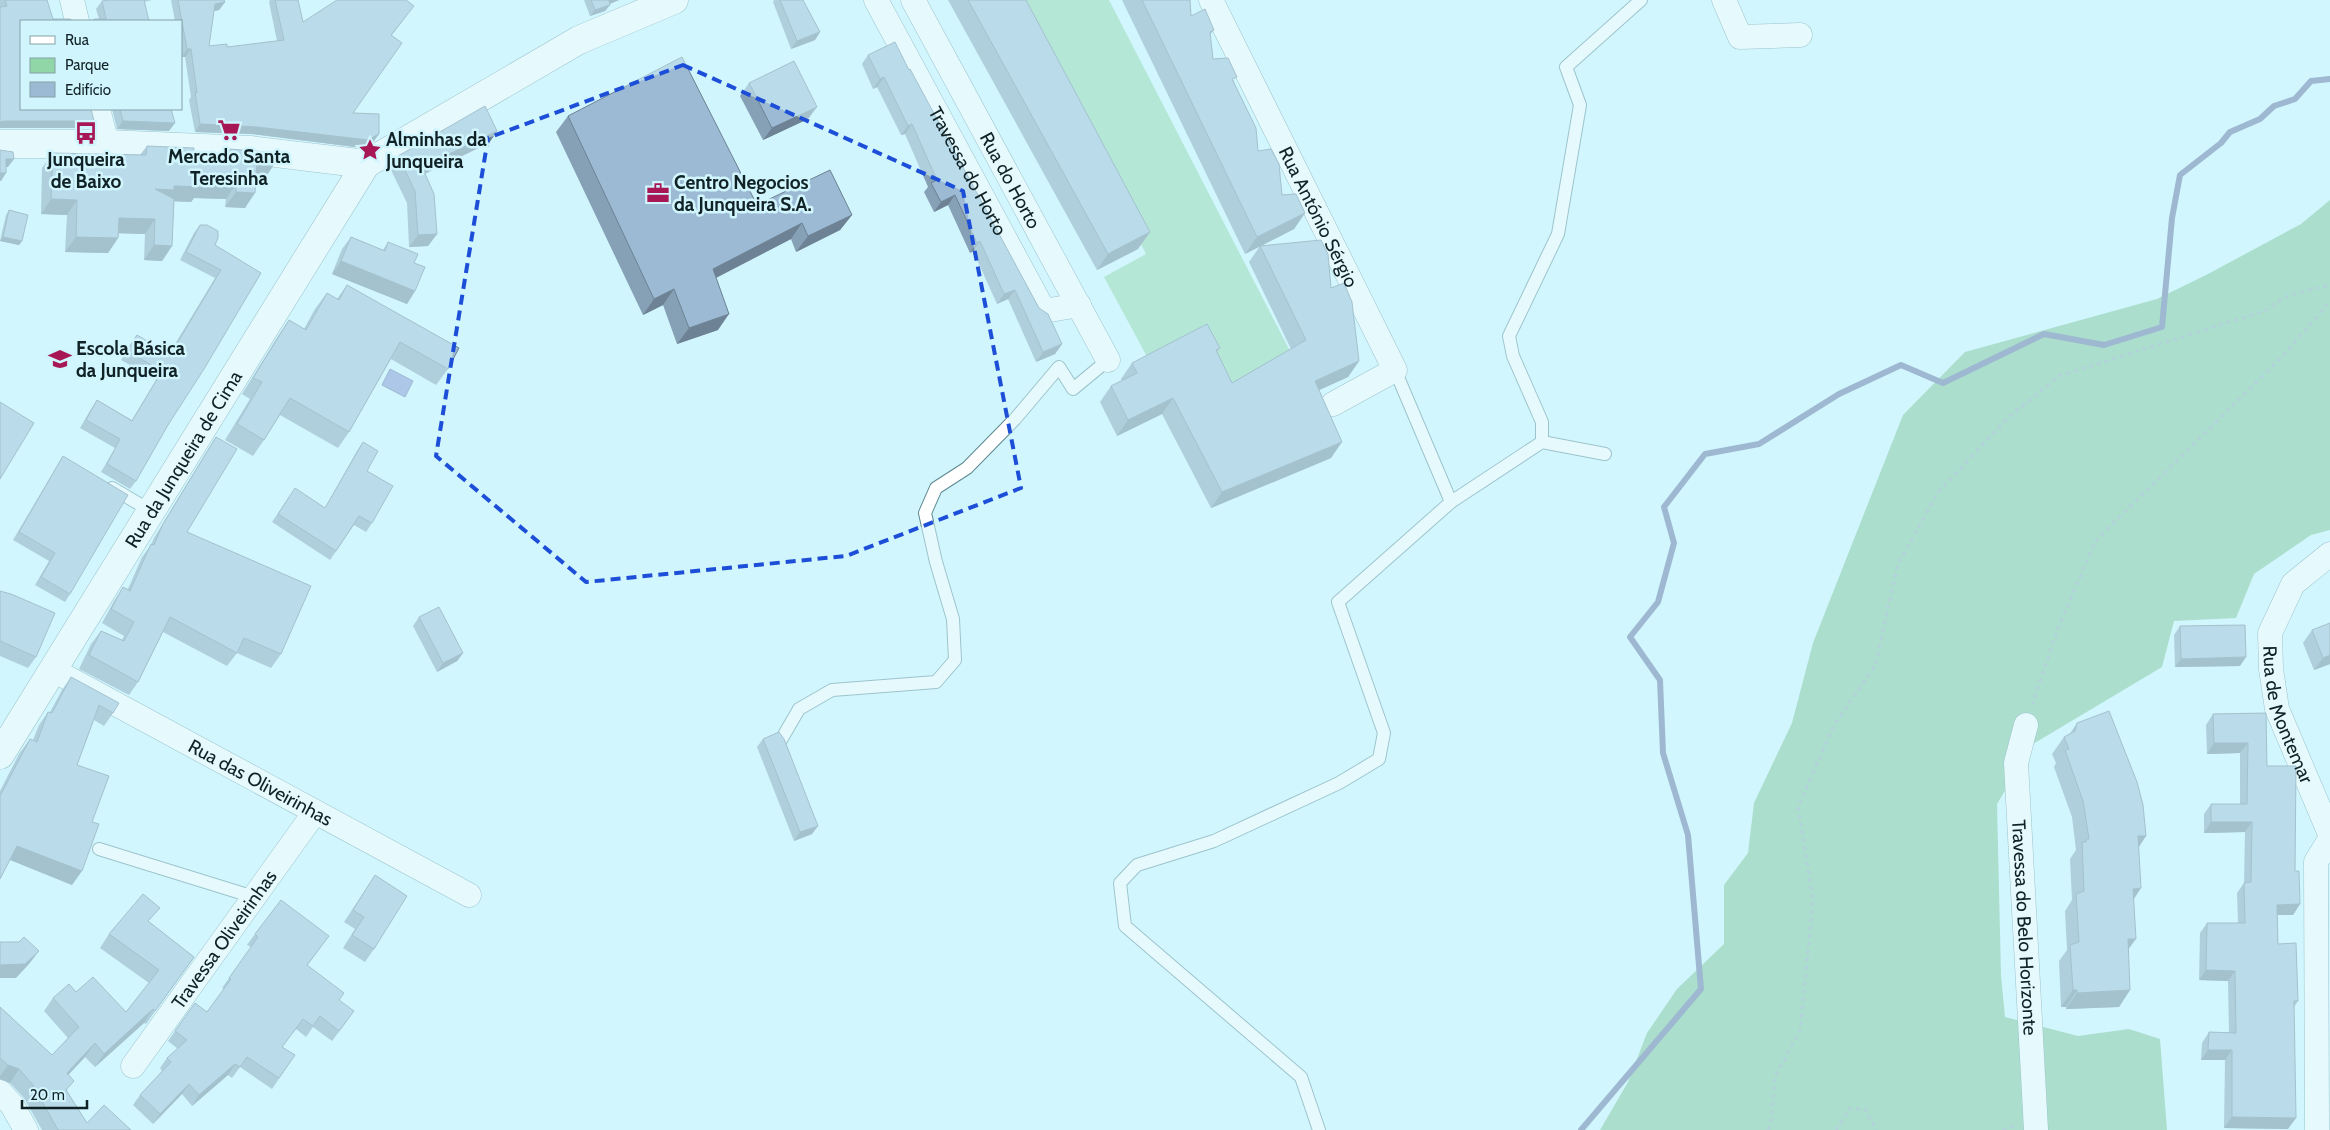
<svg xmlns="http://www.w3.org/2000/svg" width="2330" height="1130" font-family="Cabin,sans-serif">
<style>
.green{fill:#90d6a7}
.forest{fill:#7cc193}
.water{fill:#808fd0;stroke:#5f6e9d}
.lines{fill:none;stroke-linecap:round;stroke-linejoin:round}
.stream{stroke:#5f6e9d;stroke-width:6}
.lane-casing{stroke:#5d8891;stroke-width:14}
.street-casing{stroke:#5d8891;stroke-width:25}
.secondary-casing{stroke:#5d8891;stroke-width:29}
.path{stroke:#8ca9af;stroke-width:3;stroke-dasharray:4 4;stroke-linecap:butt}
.lane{stroke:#fff;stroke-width:12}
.street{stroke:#fff;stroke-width:24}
.secondary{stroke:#fff;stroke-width:28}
.wall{fill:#86a0b5}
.shaded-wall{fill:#6d8294}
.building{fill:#9cbad3;stroke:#6d8294}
.marked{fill:none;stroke:#1d4ed8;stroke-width:4;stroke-dasharray:10 6;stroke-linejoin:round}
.labels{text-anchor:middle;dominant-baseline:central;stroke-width:5;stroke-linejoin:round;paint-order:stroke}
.poi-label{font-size:19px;font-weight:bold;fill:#112226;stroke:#d1f5fd;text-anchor:start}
.street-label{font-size:19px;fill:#112226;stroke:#d1f5fd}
</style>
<rect width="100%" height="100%" fill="#d1f5fd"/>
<path class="green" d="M1015,0H1109L1290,351L1227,389L1151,364L1104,277L1146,254Z"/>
<path class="forest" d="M2330,200V530L2311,535L2254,574L2236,618L2174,621L2162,667L2033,744L1997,804L2001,976L2005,1017L2078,1036L2129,1029L2160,1039L2167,1130H1600L1628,1082L1647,1033L1677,989L1724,944V885L1748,853L1754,803L1792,723L1813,643L1903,415L1965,352L2157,299L2208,274L2301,224Z"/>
<path class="water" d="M390,369L413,381L405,397L382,385Z"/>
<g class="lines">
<path class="stream" d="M1581,1130L1701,989L1688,835L1663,753L1660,680L1630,637L1658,602L1674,543L1664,507L1705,454L1759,444L1839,394L1901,365L1943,383L2044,334L2104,345L2162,327L2172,218L2180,175L2221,143L2230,132L2260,119L2274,106L2295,99L2311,81L2330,79"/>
<defs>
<g id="lane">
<path d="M1542,442V422L1513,356L1509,336L1558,234L1580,105L1566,67L1641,0"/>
<path d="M112,488L151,511"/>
<path d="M1451,502L1542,442L1605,454"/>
<path d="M781,740L799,709L832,690L936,682L955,660L953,619L936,562L925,513L936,488L967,468L1015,419L1059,367L1073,389L1108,360"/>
<path d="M99,849L254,897"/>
<path d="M1319,1130L1301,1077L1125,926L1120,883L1137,865L1214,841L1339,783L1379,759L1384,733L1338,602L1451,502L1395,370"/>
</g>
<g id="street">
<path d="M72,0L77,21"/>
<path id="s1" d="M876,0L1044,311L1079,305"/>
<path id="s2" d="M913,0L1108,360"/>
<path id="s3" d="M1211,0L1395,370L1333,404"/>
<path d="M1724,0L1740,37L1800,35"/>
<path d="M98,109L107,144"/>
<path id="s4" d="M2330,554L2293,584L2270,633L2271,669L2277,709L2330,834"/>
<path id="s5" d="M53,670L469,895"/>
<path id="s6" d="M2026,725L2016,763L2036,1130"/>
<path id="s7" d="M133,1066L315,812"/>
<path d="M0,1092L12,1105L26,1130"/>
<path d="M2317,1130L2316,862L2330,839"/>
</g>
<g id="secondary">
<path d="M0,144H107L250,150L366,164"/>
<path id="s8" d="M0,755L366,164L579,40L674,0"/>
</g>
</defs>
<use href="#lane" class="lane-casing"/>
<use href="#street" class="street-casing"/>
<use href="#secondary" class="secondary-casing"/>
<g class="path">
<path d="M2032,705L2058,628L2096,540L2282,357L2330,301"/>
<path d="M1768,1130L1771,1122L1775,1077L1800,1031L1813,900L1798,807L1834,725L1875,666L1898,564L1938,492L2010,416L2059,376L2264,311L2289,295L2330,285"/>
<path d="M1836,1130L1849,1109H1865L1876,1130"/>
<path d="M2003,1130L2009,1126L2014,1127"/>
</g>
<use href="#lane" class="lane"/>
<use href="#street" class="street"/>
<use href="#secondary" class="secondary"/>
</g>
<g class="wall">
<path d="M0,0H47L21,21L94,121L89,128H0Z"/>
<path d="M108,0H152L144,2L149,21L99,19L96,9L102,1Z"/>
<path d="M171,0H224L225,2L219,10L214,11L209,46L227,47L277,41L269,2L270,0H298L303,22L408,14L392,35L353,113L379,134L373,142L363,148L252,134L195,132L189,100L191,97L185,57H182L181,56V21H175Z"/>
<path d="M584,0H619L610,4L605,11L590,16Z"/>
<path d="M774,0H803L820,32L815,40L791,49L773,2Z"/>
<path d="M948,0H1026L1138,249L1097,270Z"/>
<path d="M1122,0H1190L1191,16L1214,30L1210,35L1213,59L1234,81L1258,151L1282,195L1305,213L1294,229L1245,254Z"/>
<path d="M868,55L909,70L1039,308L1062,344L1055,354L1036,362L1008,299L997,304L973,251L970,253L948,205L934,212L924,192L928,187L905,134L901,135L877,87L873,89L862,64Z"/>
<path d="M749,83L808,119L763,140L740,96Z"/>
<path d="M112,109H171L169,131L117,129Z"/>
<path d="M568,116L757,205L852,215L840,230L796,252L791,239L716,278L718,330L677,344L663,305L643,315L556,132Z"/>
<path d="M497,131L489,143L425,174L437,234L428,246L409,247L407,203L390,168L398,156Z"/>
<path d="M147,146L193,162L220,163L230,149L277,160L267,175H256L245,208L225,207L226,199L194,198L191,202L174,201L172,246L162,261L144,260L145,234L119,233L118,238L108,253L65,252L67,215L41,214L42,168L53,153L140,155Z"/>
<path d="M9,210L22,241L19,245L0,241L6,215Z"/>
<path d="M200,225L215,245L261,273L168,425L136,481L130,489L101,472L115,448L80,428L91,409L97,400L132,420L156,380L121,360L137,335L169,354L215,278L180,260L194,233Z"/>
<path d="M351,237L383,250L388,242L415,291L407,304L332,274L342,249Z"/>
<path d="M1260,246L1331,288L1359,361L1348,377L1319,390L1331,458L1211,508L1162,414L1117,436L1100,402L1111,386L1122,381L1121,379L1132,363L1220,348L1217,352L1232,383L1291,349L1249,262Z"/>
<path d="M347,285L448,369L436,385L391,359L349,432L338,448L280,415L264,440L253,456L225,440L250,399L242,394L278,336L289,320L304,329L315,309L327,293L337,299Z"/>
<path d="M216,437L187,532L281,654L271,668L237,653L227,666L163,632L138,682L129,695L79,669L91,644L101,631L122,640L124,636L102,623L114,601L123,587L128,589L142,557L151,545L154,538L207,451Z"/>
<path d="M363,442L372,523L366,532L354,525L330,560L272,522L289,497L325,508L357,451Z"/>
<path d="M63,456L70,594L65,602L35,585L49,561L13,540L58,464Z"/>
<path d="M0,591L36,657L28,668L0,656Z"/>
<path d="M419,617L463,653L457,661L437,672L413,626Z"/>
<path d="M2180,626L2240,666L2175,667L2174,635Z"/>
<path d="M2312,630L2330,664L2314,670L2303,643Z"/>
<path d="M71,677L113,713L104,726L94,720L77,765L92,822L72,885L10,860L0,879V791L19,754L30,739L33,740L39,725L48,712H50L62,690Z"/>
<path d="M2266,713L2267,766L2295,871L2300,904L2293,915H2277L2278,944L2298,1001L2294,1007L2288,1129L2224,1128L2225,1060H2201L2202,1043L2209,1032L2229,1033L2228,981L2199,980L2200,933L2207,923H2238L2237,893L2244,883L2245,832L2204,833V814L2211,804H2240V753L2207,754L2206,725L2213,714Z"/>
<path d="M2077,723L2146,836L2139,847L2128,950L2130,990L2119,1007L2066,1009V1007H2061L2059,961L2067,950L2065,911L2072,900L2070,859L2076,850L2072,817L2054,767L2056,763L2052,754L2064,737L2069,735Z"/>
<path d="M763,739L812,834L794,841L757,747Z"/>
<path d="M375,875L374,949L365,962L343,948L355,929L344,922Z"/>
<path d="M149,922L194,957L146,1024L144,1023L95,1067L85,1057L68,1075L67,1091L87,1123L131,1130H42L24,1098L10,1083L0,1079V1007L52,1055L68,1038L44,1011L53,998L76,992L126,1012L149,983L100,948L109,934Z"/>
<path d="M255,934L321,947L307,966L339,1000L347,1021L332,1041L313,1027L306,1037L296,1029L282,1047L295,1055L272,1089L240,1067L232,1078L228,1075L192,1106L182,1094L153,1124L133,1105L140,1095L162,1071L160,1068L167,1058L178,1049L168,1041L195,1003L207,1012L224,989L222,988L251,947L247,945Z"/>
</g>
<g class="shaded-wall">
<path d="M609,0H619L604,6Z"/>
<path d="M225,2L219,10L210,12L215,4Z"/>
<path d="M610,5L605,11L590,16L595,10Z"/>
<path d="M820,32L815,40L791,49L797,41Z"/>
<path d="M187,49H191L185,57H182Z"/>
<path d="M884,77L877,87L873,89L880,79Z"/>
<path d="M817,107L808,119L763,140L772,128Z"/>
<path d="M5,121H94L89,128H0V122Z"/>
<path d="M123,121L175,123L169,131L117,129Z"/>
<path d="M200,124L257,127L379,134L373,142L363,148L252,134L195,132Z"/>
<path d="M912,124L905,134L901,135L908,126Z"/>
<path d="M497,131L489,143L413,179L422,167Z"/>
<path d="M6,159H14L8,167H1Z"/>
<path d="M257,159L277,160L267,175L246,174Z"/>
<path d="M0,173H6L1,181H0Z"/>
<path d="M202,183L236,184L226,199L194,198L191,202L167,201L155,189L174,186Z"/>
<path d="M236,192L255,193L245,208L225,207Z"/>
<path d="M955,195L948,205L934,212L941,202Z"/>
<path d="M51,199L77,200L67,215L41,214Z"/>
<path d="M1305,213L1294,229L1245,254L1257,237Z"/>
<path d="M852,215L840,230L796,252L808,236Z"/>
<path d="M119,218L155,219L145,234L109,233Z"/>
<path d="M802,223L791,239L702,285L713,269Z"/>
<path d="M1150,232L1138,249L1097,270L1108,254Z"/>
<path d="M437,234L428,246L409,247L418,235Z"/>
<path d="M3,237L22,241L19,245L0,241Z"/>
<path d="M76,237L118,238L108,253L65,252Z"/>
<path d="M980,241L973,251L970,253L977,243Z"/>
<path d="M154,245L172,246L162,261L144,260Z"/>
<path d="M341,261L415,291L407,304L332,274Z"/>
<path d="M674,289L663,305L643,315L654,299Z"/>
<path d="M1015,290L1008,299L997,304L1004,294Z"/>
<path d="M729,314L718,330L677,344L689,328Z"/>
<path d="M1062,344L1055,354L1036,362L1043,352Z"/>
<path d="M1359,361L1348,377L1304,397L1315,381Z"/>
<path d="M1173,398L1162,414L1117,436L1128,420Z"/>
<path d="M1342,442L1331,458L1211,508L1222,492Z"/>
<path d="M463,653L457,661L437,672L443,663Z"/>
<path d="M2330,655V664L2314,670L2323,658Z"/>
<path d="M2246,657L2240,666L2175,667L2181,659Z"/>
<path d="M2214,743H2248L2240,753L2207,754Z"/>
<path d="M2211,822H2252L2245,832L2204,833Z"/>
<path d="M818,826L812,834L794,841L800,832Z"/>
<path d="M2138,836H2146L2134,853Z"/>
<path d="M17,846L82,871L72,885L8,859Z"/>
<path d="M2141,888L2130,905L2133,889Z"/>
<path d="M2300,904L2293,915H2270L2277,905Z"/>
<path d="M2128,939H2136L2124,955Z"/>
<path d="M39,951L29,964L16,978H0V965Z"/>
<path d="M2206,970L2235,971L2228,981L2199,980Z"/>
<path d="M2073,990H2077L2066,1007H2061Z"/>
<path d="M2130,990L2119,1007L2066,1009L2077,993Z"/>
<path d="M153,1009L144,1023L95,1067L104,1054Z"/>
<path d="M95,1043L85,1057L57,1087L67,1073Z"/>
<path d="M2208,1050H2232L2225,1060H2201Z"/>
<path d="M235,1064L228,1075L192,1106L199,1095Z"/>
<path d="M8,1065L19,1069L10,1083L0,1079V1076Z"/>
<path d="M189,1084L182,1094L153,1124L160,1114Z"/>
<path d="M2232,1117L2296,1118L2288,1129L2224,1128Z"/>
</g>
<g class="building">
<path d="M5,0H47L53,19H70L73,21H21V109H91L94,121H5L0,122V7L7,6Z"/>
<path d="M108,0H144L149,21H92L95,19H106L102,1Z"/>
<path d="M178,0H224L225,2L215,4L209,46L227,44V47L284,40L275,0H298L303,22L337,0H406L414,6L391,35L402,43L353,113L379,114V134L368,140L257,127L200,124L195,92L197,93L191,49H187Z"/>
<path d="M591,0H609L610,5L595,10Z"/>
<path d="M780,0H803L820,32L797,41Z"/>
<path d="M968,0H1026L1150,232L1108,254Z"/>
<path d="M1142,0H1190L1191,16L1205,9L1214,30L1210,32L1213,59L1228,58L1237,77L1232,79L1256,128L1258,151L1271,149L1279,164L1282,195L1296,194L1305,213L1257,237Z"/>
<path d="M895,42L909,70L910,69L1039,308L1048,314L1062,344L1043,352L1015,290L1004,294L980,241L977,243L955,195L941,202L931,183L937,180L912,124L908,126L884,77L880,79L868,55Z"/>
<path d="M682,57L757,205L830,170L852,215L808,236L802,223L713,269L729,314L689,328L674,289L654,299L568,116Z"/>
<path d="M794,61L817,107L772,128L749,83Z"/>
<path d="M485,106L497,131L422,167L434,194L437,234L418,235L415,191L398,156Z"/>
<path d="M120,109H171L175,123L123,121Z"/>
<path d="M147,146L194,148L193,162L229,164L230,149L278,153L277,160L257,159L255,193L236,192V184L202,183V187L174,186V190L155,189L174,199L172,246L154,245L155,219L119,218L118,238L76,237L77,200L51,199L53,153L146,155Z"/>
<path d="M0,150L13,152L14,159H6V173H0Z"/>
<path d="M9,210L28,215L22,241L3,237Z"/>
<path d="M200,225H207L218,231V238L215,245L261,273L204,369L168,425L136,481L107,464L120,439L86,420L97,400L132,421L162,371L127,351L137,335L170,355L221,270L186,252Z"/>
<path d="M351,237L385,251L388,242L418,254L414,263L425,267L415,291L341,261Z"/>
<path d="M1321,240L1328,254L1331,288L1344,283L1352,302L1359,361L1315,381L1342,442L1222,492L1173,398L1128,420L1111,386L1137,373L1132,363L1207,324L1220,348L1216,350L1232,383L1306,340L1260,246Z"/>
<path d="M347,285L459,348L448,369L400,342L349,432L290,398L264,440L237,424L262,382L253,378L289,320L306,330L327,293L339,300Z"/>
<path d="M0,402L34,423L0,479Z"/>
<path d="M216,437L237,449L187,532L311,586L281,654L244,638L237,653L170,617L138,682L89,655L101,631L124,641L134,622L111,609L123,587L130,591L151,544L154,545L163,524Z"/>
<path d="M363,442L378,451L367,471L393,486L372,523L359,516L336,551L278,514L295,488L325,508Z"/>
<path d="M63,456L128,495L70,594L41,577L55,553L19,532Z"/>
<path d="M0,591L11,594L55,613L36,657L0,641Z"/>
<path d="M439,607L463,653L443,663L419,617Z"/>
<path d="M2330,623V655L2323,658L2312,630Z"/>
<path d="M2245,625L2246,657L2181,659L2180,626Z"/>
<path d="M71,677L119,703L113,713L99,705L77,765L109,776L92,822L99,824L82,871L17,846L0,879V796L30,739L37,742L48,712L52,713Z"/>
<path d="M2109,711L2137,782L2143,805L2146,836H2138L2141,888L2133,889L2136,939H2128L2130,990L2077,993V990H2073L2070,945L2079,942L2076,894L2084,891L2082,842H2086V839H2089L2083,801L2065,750L2069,749L2064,737L2075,731L2077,723Z"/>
<path d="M2266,713L2267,766H2296L2295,871H2299L2300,904L2277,905L2278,944L2296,943L2298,1001H2294L2296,1118L2232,1117V1050H2208L2209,1032L2236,1033L2235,971L2206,970L2207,923H2245L2244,883L2251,882L2252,822H2211V804H2247L2248,743H2214L2213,714Z"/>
<path d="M779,732L784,739L818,826L800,832L763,739Z"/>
<path d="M375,875L407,896L374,949L352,935L364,917L353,910Z"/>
<path d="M143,894L160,908L148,921L194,957L155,1011L153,1009L104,1054L95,1043L67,1073L74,1081L66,1090L87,1123L104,1105L131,1130H58L33,1085L19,1069L8,1065L0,1058V1007L52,1055L79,1027L53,998L69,984L76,992L93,977L126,1012L159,970L109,934Z"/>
<path d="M281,900L329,936L307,965L344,993L339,1000L354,1011L339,1031L320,1016L313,1026L303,1019L282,1047L295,1055L279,1078L247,1057L240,1067L235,1064L199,1095L189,1084L160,1114L140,1095L171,1062L167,1058L187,1040L175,1031L195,1003L207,1012L231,979L229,978L258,937L255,934Z"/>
<path d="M24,937L39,951L25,964L0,965V942H19Z"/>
</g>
<path d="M0 0H2330V1130H0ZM683,65L963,191L1021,488L846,556L586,582L436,456L488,138Z" fill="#d1f5fd" fill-opacity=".55" fill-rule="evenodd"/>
<path class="marked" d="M683,65L963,191L1021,488L846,556L586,582L436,456L488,138Z"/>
<defs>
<symbol id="supermarket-bare" viewBox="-9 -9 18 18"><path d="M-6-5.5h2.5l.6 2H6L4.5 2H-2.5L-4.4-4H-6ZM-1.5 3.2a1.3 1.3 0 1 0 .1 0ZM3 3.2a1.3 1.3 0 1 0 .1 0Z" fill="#a71755" stroke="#d1f5fd" stroke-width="2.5" paint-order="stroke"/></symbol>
<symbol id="bus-bare" viewBox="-9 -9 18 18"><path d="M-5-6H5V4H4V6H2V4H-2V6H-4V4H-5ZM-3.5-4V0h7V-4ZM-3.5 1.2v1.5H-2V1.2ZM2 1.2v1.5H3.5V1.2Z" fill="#a71755" stroke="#d1f5fd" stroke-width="2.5" paint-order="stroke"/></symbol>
<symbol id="sight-bare" viewBox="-9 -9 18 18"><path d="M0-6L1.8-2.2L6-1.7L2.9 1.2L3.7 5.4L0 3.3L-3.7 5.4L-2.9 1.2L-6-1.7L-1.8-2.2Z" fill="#a71755" stroke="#d1f5fd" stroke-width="2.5" paint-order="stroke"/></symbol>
<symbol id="office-bare" viewBox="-9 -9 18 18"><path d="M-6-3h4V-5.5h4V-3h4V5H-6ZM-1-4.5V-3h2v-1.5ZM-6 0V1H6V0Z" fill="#a71755" stroke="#d1f5fd" stroke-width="2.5" paint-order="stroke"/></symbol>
<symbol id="school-bare" viewBox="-9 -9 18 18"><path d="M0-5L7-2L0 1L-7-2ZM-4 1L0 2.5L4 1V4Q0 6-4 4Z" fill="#a71755" stroke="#d1f5fd" stroke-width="2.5" paint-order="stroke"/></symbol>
</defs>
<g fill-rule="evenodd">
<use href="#supermarket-bare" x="213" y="114" width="32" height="32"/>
<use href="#bus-bare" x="70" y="117" width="32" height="32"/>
<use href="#sight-bare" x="354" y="134" width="32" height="32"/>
<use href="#office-bare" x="642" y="177" width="32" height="32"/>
<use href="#school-bare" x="44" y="343" width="32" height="32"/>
</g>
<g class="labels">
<g class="poi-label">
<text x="386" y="139">Alminhas da<tspan x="386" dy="22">Junqueira</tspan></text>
<text x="229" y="156" text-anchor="middle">Mercado Santa<tspan x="229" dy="22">Teresinha</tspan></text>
<text x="86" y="159" text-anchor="middle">Junqueira<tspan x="86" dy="22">de Baixo</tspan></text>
<text x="674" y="182">Centro Negocios<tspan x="674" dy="22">da Junqueira S.A.</tspan></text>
<text x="76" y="348">Escola Básica<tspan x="76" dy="22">da Junqueira</tspan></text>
</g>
<g class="street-label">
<text stroke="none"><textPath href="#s1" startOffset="194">Travessa do Horto</textPath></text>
<text stroke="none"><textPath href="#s2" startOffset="205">Rua do Horto</textPath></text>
<text stroke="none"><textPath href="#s3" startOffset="242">Rua António Sérgio</textPath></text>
<text stroke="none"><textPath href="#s8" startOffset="348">Rua da Junqueira de Cima</textPath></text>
<text stroke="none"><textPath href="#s4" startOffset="186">Rua de Montemar</textPath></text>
<text stroke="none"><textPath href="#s5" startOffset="236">Rua das Oliveirinhas</textPath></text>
<text stroke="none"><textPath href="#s6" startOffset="204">Travessa do Belo Horizonte</textPath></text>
<text stroke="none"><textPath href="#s7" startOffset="156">Travessa Oliveirinhas</textPath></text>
</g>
</g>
<rect x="20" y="20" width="162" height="90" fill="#d1f5fd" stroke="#84a1a7"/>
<rect x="30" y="36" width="25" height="8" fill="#ffffff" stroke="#84a1a7"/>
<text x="65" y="45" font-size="15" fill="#112226">Rua</text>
<rect x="30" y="58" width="25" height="15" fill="#90d6a7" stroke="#84a1a7"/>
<text x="65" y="70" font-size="15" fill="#112226">Parque</text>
<rect x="30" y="82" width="25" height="15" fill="#9cbad3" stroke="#84a1a7"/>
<text x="65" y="95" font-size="15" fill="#112226">Edifício</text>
<path d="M22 1100v8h65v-8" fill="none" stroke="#112226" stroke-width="2.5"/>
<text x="30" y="1100" font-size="15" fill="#112226" stroke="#d1f5fd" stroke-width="4" paint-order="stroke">20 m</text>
</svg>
